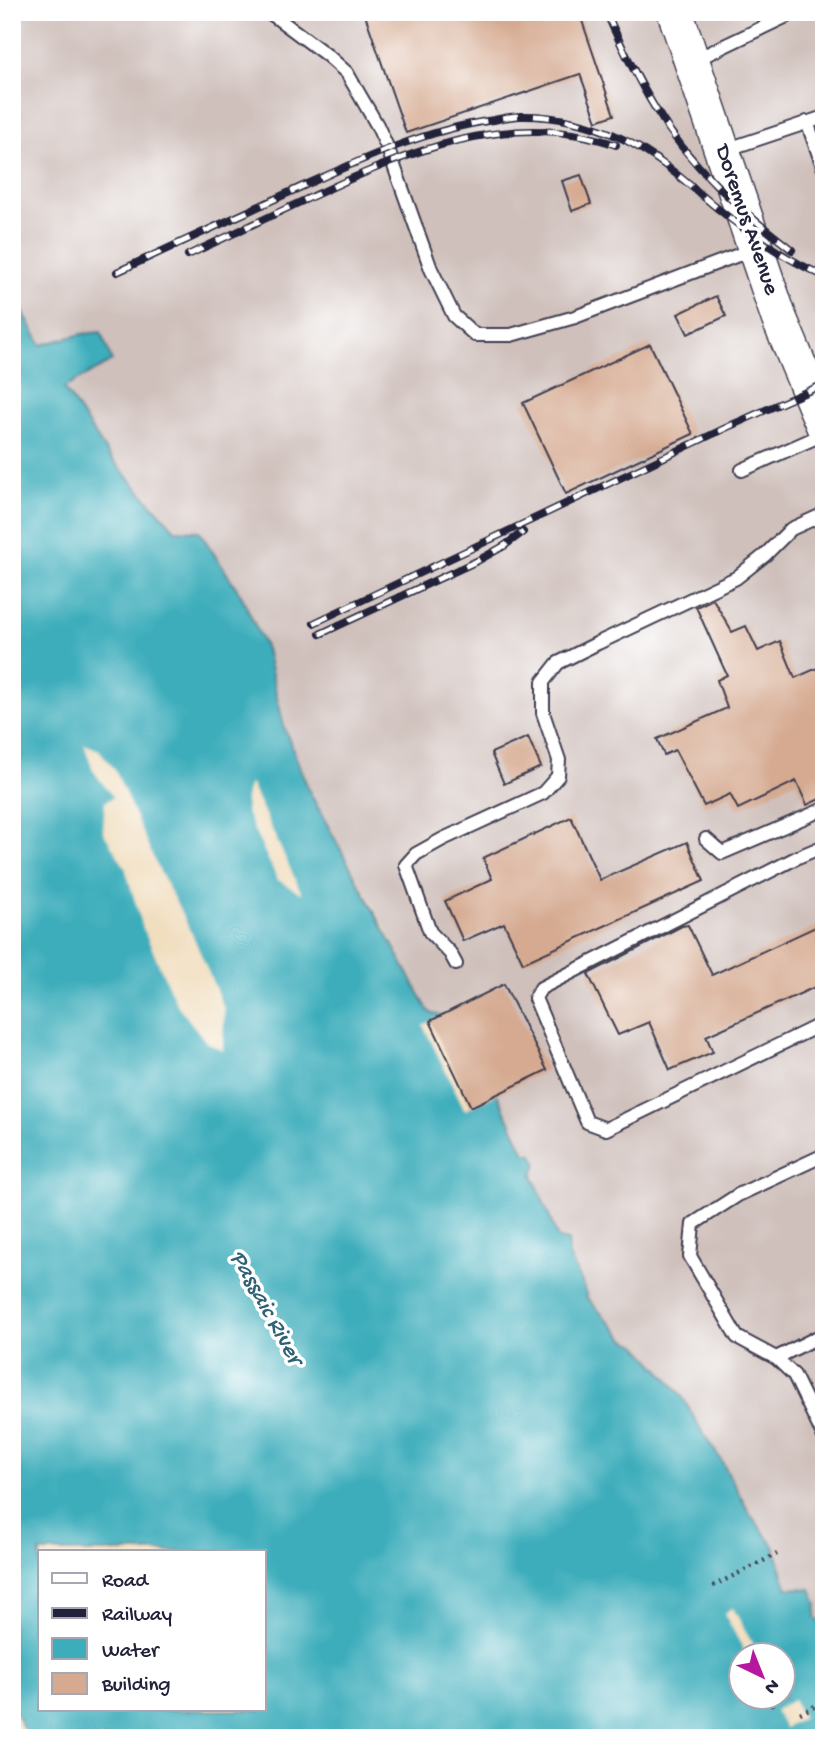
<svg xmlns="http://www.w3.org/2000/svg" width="836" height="1750" font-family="'Gochi Hand',sans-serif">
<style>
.industrial{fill:#cfc0bb}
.water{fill:#3eadbb;stroke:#30687b;stroke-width:2;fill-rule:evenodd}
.pier{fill:#f1debf}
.building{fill:#d5aa91}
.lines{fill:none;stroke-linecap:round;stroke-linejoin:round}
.lane-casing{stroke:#413e4f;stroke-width:16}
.secondary-casing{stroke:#413e4f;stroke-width:38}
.path{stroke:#413e4f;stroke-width:4.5;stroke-dasharray:2 5;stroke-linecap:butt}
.lane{stroke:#fff;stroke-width:12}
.secondary{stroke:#fff;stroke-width:35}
.rail-casing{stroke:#22223b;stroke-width:8}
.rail{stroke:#fff;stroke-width:5;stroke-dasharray:16;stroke-linecap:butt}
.labels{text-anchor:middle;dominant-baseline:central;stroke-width:7;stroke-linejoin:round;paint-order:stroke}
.street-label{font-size:23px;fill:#22223b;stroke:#fff}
.water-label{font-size:24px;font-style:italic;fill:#2f6175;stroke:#fff}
</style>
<rect width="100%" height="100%" fill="#fff"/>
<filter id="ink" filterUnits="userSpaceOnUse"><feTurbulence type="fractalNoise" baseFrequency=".0143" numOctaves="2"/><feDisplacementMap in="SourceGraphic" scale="14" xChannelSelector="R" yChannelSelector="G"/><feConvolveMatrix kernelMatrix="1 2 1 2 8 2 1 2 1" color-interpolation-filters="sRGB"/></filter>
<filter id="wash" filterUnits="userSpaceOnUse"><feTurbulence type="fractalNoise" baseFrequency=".00686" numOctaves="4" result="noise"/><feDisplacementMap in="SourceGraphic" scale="28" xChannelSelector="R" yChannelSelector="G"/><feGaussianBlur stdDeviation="1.57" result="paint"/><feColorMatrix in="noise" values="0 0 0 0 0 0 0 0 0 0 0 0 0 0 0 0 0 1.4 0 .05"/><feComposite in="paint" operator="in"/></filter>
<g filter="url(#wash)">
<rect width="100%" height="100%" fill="#f1debf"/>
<path class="industrial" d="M12,12H824V1630L816,1617L817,1604L787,1588L774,1546L750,1514L721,1460L701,1430L683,1398L669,1380L637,1345L626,1340L587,1298L583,1284L569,1256L568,1241L558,1239L546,1211L525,1153L497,1094L429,1012L373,904L310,793L284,727L266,649L241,595L199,531L175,530L109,456L64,388L82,334L41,345L12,291Z"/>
<path class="water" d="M12,291L41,345L82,334L101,332L112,361L64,388L109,456L175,530L199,531L241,595L266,649L284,727L310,793L429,1012L443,1016L497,1094L525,1153L533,1154L537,1163L533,1175L558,1239L568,1241L569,1256L583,1284L587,1298L626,1340L637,1345L669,1380L683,1398L701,1430L721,1460L750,1514L774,1546L787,1588L811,1589L817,1604L816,1617L824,1630V1738H28L12,1706ZM40,1552H264V1710H40ZM742,1656H784V1698H742Z"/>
<g class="pier">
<path d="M84,744L99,750L115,770L156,864L193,936L224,1009L223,1051L206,1042L176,1003L143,928L125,867L103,832L105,802L113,797L93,770Z"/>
<path d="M250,783L302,894L278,880L247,815L245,800Z"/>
<path d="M443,1016L497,1094L465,1110L423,1025Z"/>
<path d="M733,1608L754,1647L745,1652L724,1613Z"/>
<path d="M793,1700L803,1718L785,1728L775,1710Z"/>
</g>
<g id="blocks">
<g class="building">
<path d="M364,12H579L614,115L597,121L580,74L406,133Z"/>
<path d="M581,175L591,204L572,211L562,181Z"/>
<path d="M716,296L726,316L688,334L678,314Z"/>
<path d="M650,344L693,434L566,494L523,403Z"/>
<path d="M713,599L732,632L746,626L758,651L780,641L795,678L824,665V797L807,805L796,781L738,809L730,794L704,806L675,750L664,755L657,739L727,708L717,680L727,675L696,607Z"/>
<path d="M528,737L541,767L504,784L491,753Z"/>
<path d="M571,817L600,880L687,842L704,881L523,963L504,923L463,941L445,901L492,879L483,858Z"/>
<path d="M824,923V983L706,1036L713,1052L670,1070L649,1022L618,1035L588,974L682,926L688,925L712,975Z"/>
<path d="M504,984L547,1070L471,1107L430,1021Z"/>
</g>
</g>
</g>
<g filter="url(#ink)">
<use href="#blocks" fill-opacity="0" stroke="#413e4f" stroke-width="2"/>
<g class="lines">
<defs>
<g id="lane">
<path d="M269,12L328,56L347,73L377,125L388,149L431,269L454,316L475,335H511L575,317L754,249"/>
<path d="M695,60L795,12"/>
<path d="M807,122L824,169"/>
<path d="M725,150L824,117"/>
<path d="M742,470L824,434"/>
<path d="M706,839L722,853L824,809"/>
<path d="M824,846L798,857L541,988L535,998L587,1122L606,1129L824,1023"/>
<path d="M456,964L450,953L430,932L406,865L416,854L443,839L543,793L558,776L559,760L543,713V682L558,663L598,643L736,578L765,555L791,529L824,514"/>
<path d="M824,1155L738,1195L693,1224L690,1256L737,1337L776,1358L794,1375L824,1437"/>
<path d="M776,1358L824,1334"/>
</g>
<path id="secondary" d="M675,12L779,318L824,426"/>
</defs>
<use href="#lane" class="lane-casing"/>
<use href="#secondary" class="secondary-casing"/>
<g class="path">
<path d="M713,1586L777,1554"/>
<path d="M745,1652L747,1656"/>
<path d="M769,1698L775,1710"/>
<path d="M800,1713L824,1702"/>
<path d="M785,1728L791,1738"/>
</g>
<use href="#lane" class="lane"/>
<use href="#secondary" class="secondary"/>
<defs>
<g id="rail">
<path d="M606,12C621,45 636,77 655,108C689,165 740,210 792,250"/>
<path d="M188,255C228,236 268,217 309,198C405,153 509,107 616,145"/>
<path d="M117,272C175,245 232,219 290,192C356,162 422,130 494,120C503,118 512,116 520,116C555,115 592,124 623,139C658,156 687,183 717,208C749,234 785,259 824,276"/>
<path d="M314,623L732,425L824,384"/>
<path d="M320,634L479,560L504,546L523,532"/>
</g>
</defs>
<use href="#rail" class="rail-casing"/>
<use href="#rail" class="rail"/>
</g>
</g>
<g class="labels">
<g class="street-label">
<text transform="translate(746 220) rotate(71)">Doremus Avenue</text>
</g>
<g class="water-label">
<text transform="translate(265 1308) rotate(61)">Passaic River</text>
</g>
</g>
<rect width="836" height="1750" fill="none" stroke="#fff" stroke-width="42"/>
<rect x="38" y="1550" width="228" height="161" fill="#ffffff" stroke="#a7a7b1" stroke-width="2"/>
<rect x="52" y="1573" width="35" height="10" fill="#ffffff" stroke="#a7a7b1" stroke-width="2"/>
<text x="102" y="1586" font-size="21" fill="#22223b">Road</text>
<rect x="52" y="1608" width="35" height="10" fill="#22223b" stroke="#a7a7b1" stroke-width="2"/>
<text x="102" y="1620" font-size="21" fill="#22223b">Railway</text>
<rect x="52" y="1638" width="35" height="21" fill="#3eadbb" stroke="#a7a7b1" stroke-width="2"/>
<text x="102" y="1656" font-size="21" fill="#22223b">Water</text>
<rect x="52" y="1673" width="35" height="21" fill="#d5aa91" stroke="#a7a7b1" stroke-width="2"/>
<text x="102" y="1690" font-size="21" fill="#22223b">Building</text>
<g transform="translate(762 1676) rotate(137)"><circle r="33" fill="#ffffff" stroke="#a7a7b1" stroke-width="2"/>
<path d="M0-5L12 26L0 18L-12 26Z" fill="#b5179e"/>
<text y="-10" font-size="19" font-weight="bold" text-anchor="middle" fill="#22223b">N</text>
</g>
</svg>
